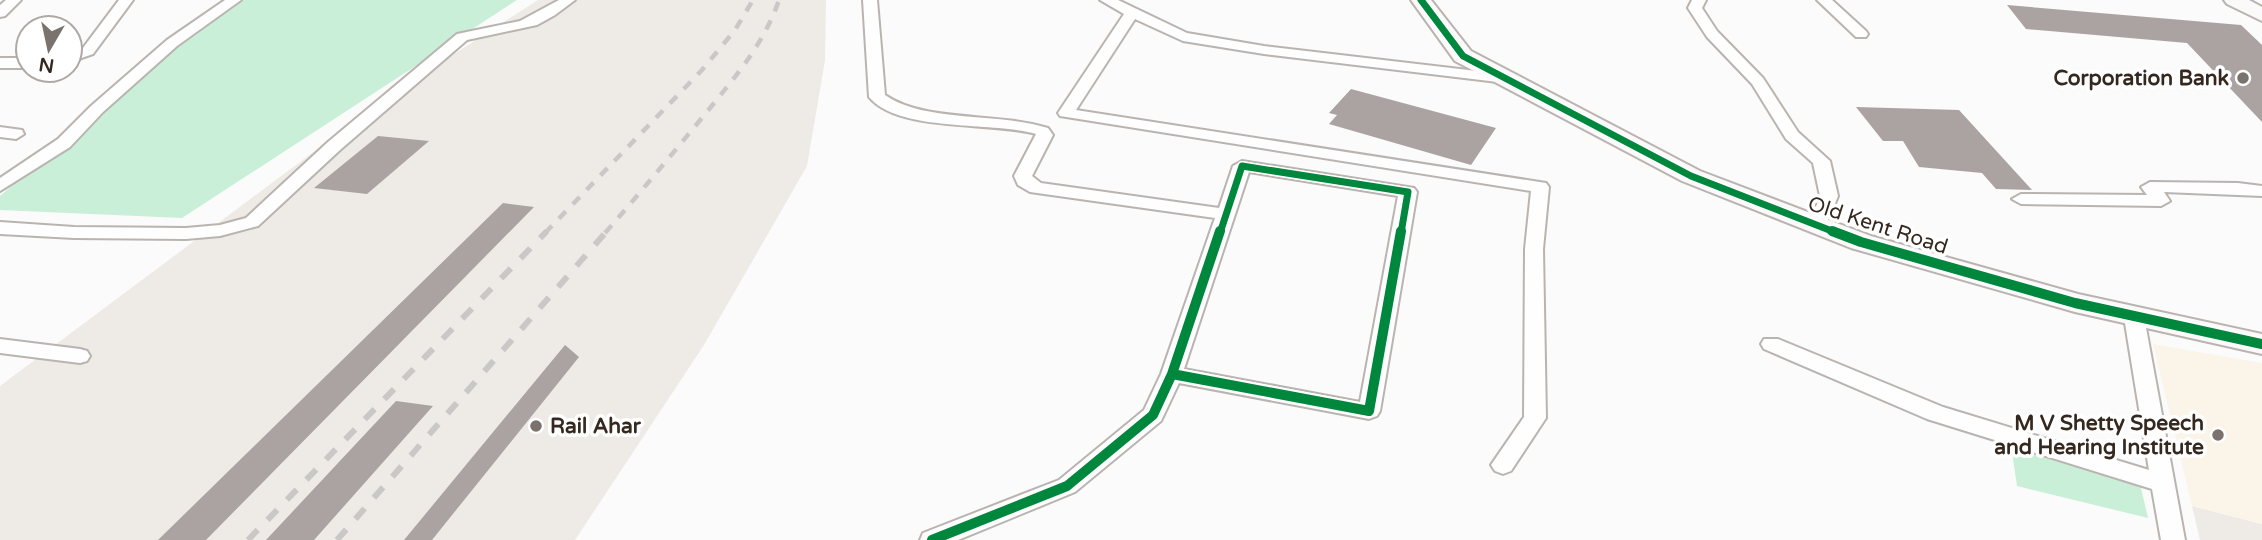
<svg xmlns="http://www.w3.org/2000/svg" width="2262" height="540" viewBox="0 0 2262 540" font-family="'Varela Round',sans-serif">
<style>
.built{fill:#eeeae6}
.education{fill:#fbf5e9}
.green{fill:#caefd8}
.building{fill:#aaa3a1}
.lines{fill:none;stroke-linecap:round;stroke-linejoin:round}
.street-casing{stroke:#bab4b0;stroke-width:4}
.secondary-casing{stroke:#bab4b0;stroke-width:4}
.street{fill:#fefefe;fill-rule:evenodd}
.secondary{fill:#fcf9fa;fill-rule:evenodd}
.rail-far1{stroke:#cac8c7;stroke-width:4.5;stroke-dasharray:10 10;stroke-linecap:butt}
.rail{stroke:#cac8c7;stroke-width:6;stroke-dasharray:14 14;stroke-linecap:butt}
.cycleway-far1-casing{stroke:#fff;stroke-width:10}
.cycleway-casing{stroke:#fff;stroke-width:14}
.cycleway-far1{stroke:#00873e;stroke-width:7}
.cycleway{stroke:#00873e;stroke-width:10}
.poi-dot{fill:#7a726c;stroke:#fff;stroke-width:2.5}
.labels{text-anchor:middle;stroke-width:7;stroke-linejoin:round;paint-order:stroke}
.poi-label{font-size:21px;font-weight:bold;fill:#35281f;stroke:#fff;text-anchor:end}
.street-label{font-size:21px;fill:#35281f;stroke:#fff}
</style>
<rect width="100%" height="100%" fill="#fbfbfb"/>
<path class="built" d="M 538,0 L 826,0 L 825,60 L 807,166 L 704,345 L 575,540 L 0,540 L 0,386 L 383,100 Z
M 2192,506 L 2262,524 L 2262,540 L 2200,540 Z"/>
<path class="education" d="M 2153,344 L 2262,363 L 2262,524 L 2192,506 Z"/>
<path class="green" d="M 223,0 L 517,0 L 182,218 L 0,210 L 0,196 Z
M 2011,445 L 2139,479 L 2148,518 L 2017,486 Z"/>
<path class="building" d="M 2007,5 L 2241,25 L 2262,45 L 2262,122 L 2187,43 L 2026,29 Z
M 1351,89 L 1496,128 L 1471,165 L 1329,124 L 1337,115 L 1329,113 Z
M 1856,107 L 1959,110 L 2032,190 L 1996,189 L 1982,173 L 1919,167 L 1903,141 L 1883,141 Z
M 378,136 L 429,141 L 367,194 L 314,188 Z
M 503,203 L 534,207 L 206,540 L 158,540 Z
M 565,345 L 579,357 L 432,540 L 404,540 Z
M 396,401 L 433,406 L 314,540 L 266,540 Z"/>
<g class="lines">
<defs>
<path id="street" d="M 6,0 L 21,0 L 5,16 L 0,17 L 0,5 Z
M 119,0 L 133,0 L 93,54 L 70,62 L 70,52 L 83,48 Z
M 225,0 L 241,0 L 177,46 L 103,112 L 70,147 L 0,191 L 0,178 L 58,139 L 91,106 L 167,40 Z
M 559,0 L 575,0 L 555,15 L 537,25 L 467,40 L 340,150 L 258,226 L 220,236 L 186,239 L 74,238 L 0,234 L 0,222 L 74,227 L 186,228 L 220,225 L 246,218 L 328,142 L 457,34 L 520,21 Z
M 863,0 L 877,0 L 885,95 C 925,123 998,112 1048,128 L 1053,135 L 1032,176 L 1041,183 L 1219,208 L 1233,166 L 1242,161 L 1414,188 L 1417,192 L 1380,411 L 1377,416 L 1369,419 L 1179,383 L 1161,421 L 1075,492 L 958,540 L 920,540 L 923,533 L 1059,480 L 1144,410 L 1161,374 L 1215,218 L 1030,192 L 1018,185 L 1014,176 L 1036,134 C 992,121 899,133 869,97 ZM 1249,172 L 1398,196 L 1360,402 L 1184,369 Z
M 1100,0 L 1118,0 L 1187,33 L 1264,46 L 1511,75 L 1514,78 L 1506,83 L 1264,54 L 1183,41 L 1135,19 L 1076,110 L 1546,183 L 1549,187 L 1543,249 L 1546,418 L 1511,471 L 1503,474 L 1495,471 L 1491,465 L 1524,417 L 1525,249 L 1531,191 L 1060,116 L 1058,113 L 1124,14 Z
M 1692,0 L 1706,0 L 1702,8 L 1717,31 L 1763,78 L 1798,132 L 1830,161 L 1838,196 L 1824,230 L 1818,232 L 1809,226 L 1820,196 L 1813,163 L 1786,139 L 1752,84 L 1707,37 L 1688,8 Z
M 1817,0 L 1832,0 L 1866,31 L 1868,34 L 1866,37 L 1856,37 Z
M 0,58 L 28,58 L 28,68 L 0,68 Z
M 0,127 L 22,130 L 24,134 L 16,139 L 0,137 Z
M 2150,182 L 2238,183 L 2262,186 L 2262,196 L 2164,192 L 2170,201 L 2161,206 L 2021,204 L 2012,199 L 2021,194 L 2147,195 L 2141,187 Z
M 2134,310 L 2141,312 L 2144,317 L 2185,540 L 2161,540 L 2152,489 L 1927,419 L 1764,349 L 1761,344 L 1764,339 L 1778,339 L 1943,407 L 2149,470 L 2124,317 L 2127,312 Z
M 0,339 L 80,349 L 87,351 L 90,356 L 87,361 L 80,363 L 0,353 Z"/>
<path id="secondary" d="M 1411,0 L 1431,0 L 1471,51 L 1700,171 L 1871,236 L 2078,294 L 2262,334 L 2262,354 L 2075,312 L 1851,248 L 1682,181 L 1455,61 Z
M 2224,0 L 2249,0 L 2262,7 L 2262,21 L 2227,4 Z"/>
</defs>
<use href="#street" class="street-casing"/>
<use href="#secondary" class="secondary-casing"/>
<use href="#street" class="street"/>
<use href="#secondary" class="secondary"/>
<path class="rail-far1" d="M 545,233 L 702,70 L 735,30 L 753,0
M 605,233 C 640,193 673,153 706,113 C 735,77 764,44 779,0"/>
<path class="rail" d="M 248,540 L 547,231
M 337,540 L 607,231"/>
<defs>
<path id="cycleway-far1" d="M 1421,0 L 1463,56 L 1691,176 L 1837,233
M 1220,233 L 1242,166 L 1408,192 L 1401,233"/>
<path id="cycleway" d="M 1832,231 L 1861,242 L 2075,303 L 2262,344
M 1172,374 L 1369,411 L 1401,231
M 1172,374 L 1220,231
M 932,540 L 1067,486 L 1153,415 L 1172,374"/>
</defs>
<use href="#cycleway-far1" class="cycleway-far1-casing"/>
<use href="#cycleway" class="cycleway-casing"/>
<use href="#cycleway-far1" class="cycleway-far1"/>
<use href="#cycleway" class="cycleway"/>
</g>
<g class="poi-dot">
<circle cx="2243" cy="78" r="7"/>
<circle cx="536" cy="426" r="7"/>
<circle cx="2218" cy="435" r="7"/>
</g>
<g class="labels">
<g class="poi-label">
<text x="2229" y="85">Corporation Bank</text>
<text x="2204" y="430">M V Shetty Speech<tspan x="2204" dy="24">and Hearing Institute</tspan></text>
<text x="550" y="433" text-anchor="start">Rail Ahar</text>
</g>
<g class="street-label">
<text transform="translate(1878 225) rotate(18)" y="7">Old Kent Road</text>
</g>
</g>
<g transform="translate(49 49) rotate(189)"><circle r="33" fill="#ffffff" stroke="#aea9a5" stroke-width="2"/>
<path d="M0-5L12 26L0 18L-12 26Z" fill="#7a726c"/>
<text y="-10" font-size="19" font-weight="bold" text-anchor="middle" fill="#35281f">N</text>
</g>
</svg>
